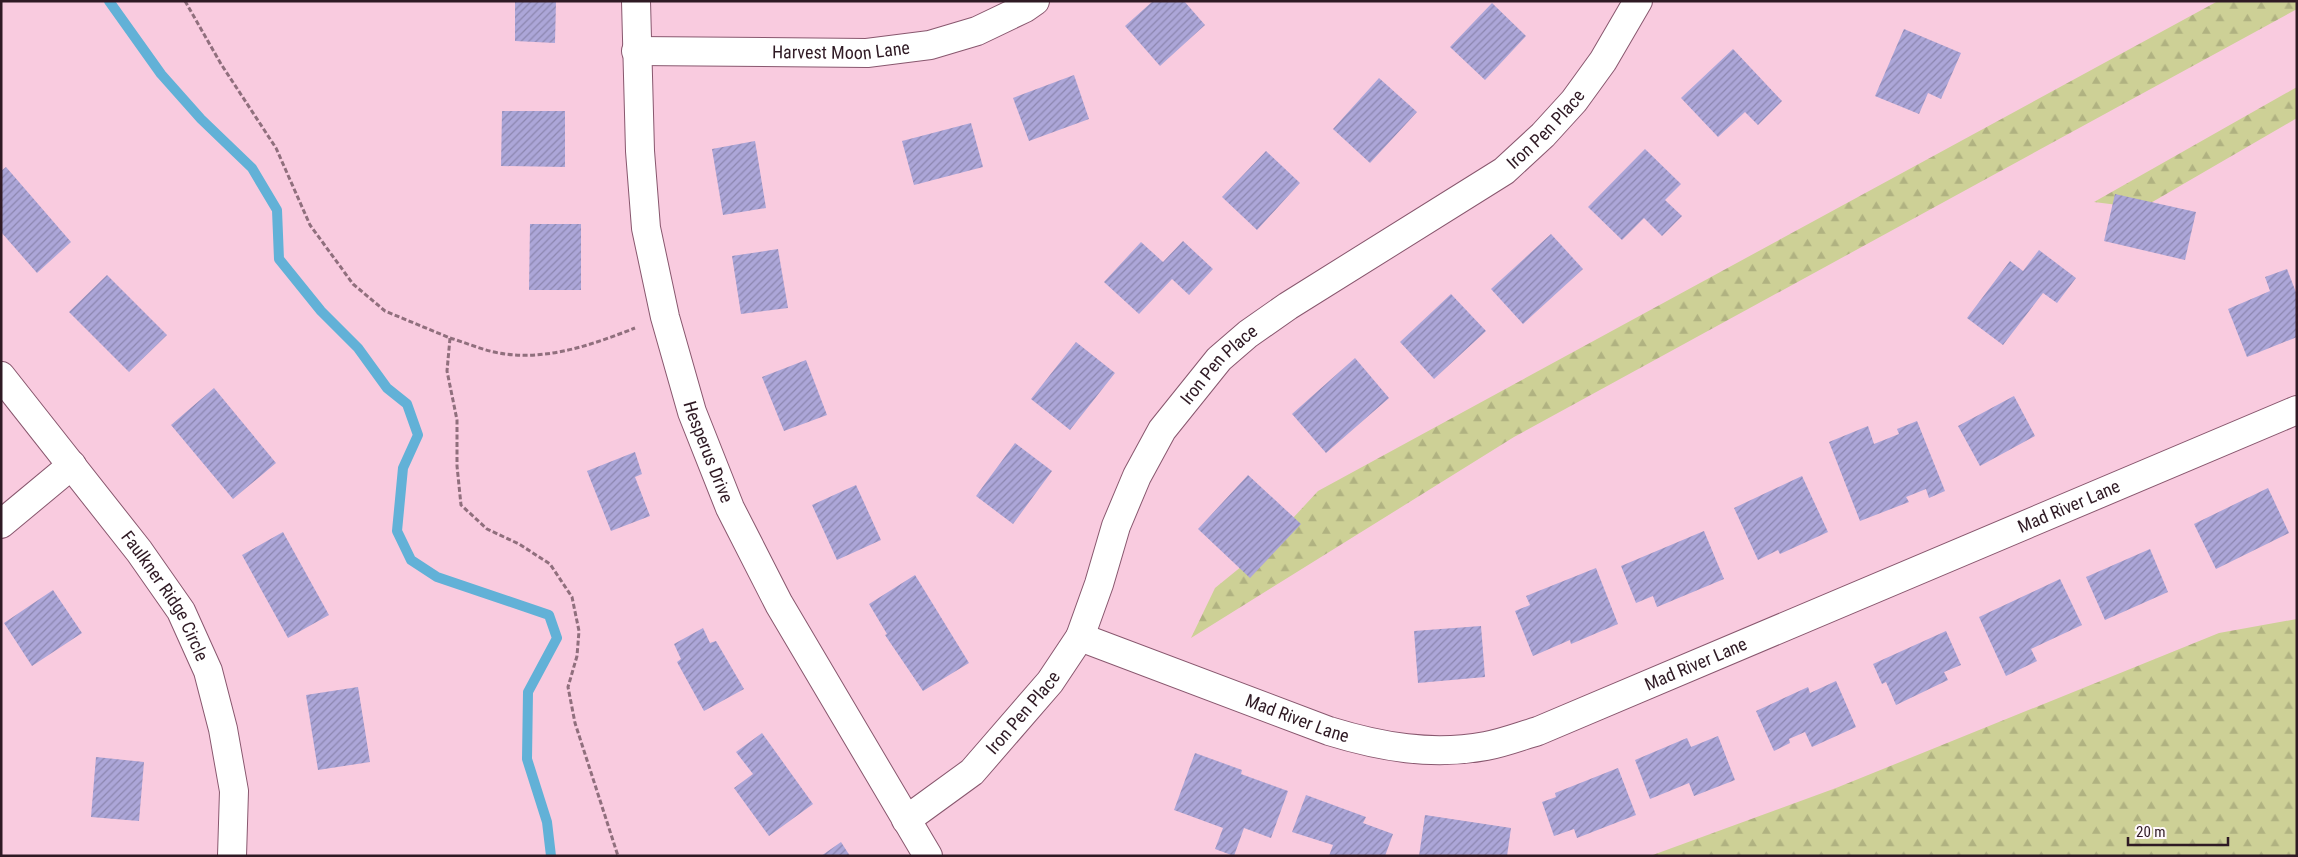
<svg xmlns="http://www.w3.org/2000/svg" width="2298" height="857" viewBox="0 0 2298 857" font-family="'Roboto Condensed',sans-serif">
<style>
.forest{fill:url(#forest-firs)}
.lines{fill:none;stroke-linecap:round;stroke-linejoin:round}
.stream{stroke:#62b1d7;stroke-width:10}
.building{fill:url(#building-hatch)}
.minor-casing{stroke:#88576e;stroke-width:30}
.path{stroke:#906f7d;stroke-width:3;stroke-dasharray:5 2.5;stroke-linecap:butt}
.minor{stroke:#fff;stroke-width:28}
.labels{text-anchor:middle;stroke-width:4;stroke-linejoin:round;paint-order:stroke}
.street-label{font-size:18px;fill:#2f1a24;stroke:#fff9fb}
</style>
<defs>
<pattern id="forest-firs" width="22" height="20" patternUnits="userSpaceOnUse" patternTransform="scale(1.25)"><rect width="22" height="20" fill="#cdd096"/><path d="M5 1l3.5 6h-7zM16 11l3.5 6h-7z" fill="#b0b281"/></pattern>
<pattern id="building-hatch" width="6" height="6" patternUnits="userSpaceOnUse" patternTransform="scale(1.25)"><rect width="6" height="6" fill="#aca6d8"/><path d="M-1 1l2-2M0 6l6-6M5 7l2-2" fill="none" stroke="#8c86af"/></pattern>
</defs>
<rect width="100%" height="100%" fill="#f9cbdf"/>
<path class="forest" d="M 2218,1 L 2297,1 L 2297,9 L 1514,437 L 1191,638 L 1215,588 L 1269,544 L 1318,491 Z
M 2297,87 L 2297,118 L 2142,208 L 2094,202 Z
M 2297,619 L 2297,856 L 1650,856 L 1836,788 L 2219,633 Z"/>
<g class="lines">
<path class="stream" d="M 109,1 L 161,74 L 201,119 L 252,168 L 277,210 L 279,259 L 321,311 L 358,348 L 387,388 L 407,404 L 418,435 L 403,468 L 397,531 L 411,560 L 437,577 L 549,615 L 557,638 L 528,692 L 527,759 L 547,822 L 551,856"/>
</g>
<path class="building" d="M 515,1 L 556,1 L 555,43 L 515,41 Z
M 1153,1 L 1184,1 L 1205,25 L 1160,66 L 1125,26 Z
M 1492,3 L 1526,36 L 1485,80 L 1450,47 Z
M 1904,29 L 1961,53 L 1941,99 L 1928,93 L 1919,114 L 1875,96 Z
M 1733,49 L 1782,101 L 1758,125 L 1745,112 L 1718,137 L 1681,98 Z
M 1074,75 L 1089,119 L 1029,141 L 1013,98 Z
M 1379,78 L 1417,112 L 1370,163 L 1333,129 Z
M 502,111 L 565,111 L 565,167 L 501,166 Z
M 971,123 L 983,167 L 914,185 L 902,141 Z
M 755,141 L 766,208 L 723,215 L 712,149 Z
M 1645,149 L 1681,184 L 1665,200 L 1682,216 L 1662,236 L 1644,218 L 1622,240 L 1588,207 Z
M 1266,151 L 1300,183 L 1257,230 L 1222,197 Z
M 6,167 L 71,242 L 37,273 L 1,232 L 1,171 Z
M 2115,194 L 2196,212 L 2185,260 L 2104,241 Z
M 530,224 L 581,224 L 581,290 L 529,290 Z
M 1551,234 L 1583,269 L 1523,324 L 1491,289 Z
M 1183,241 L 1213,269 L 1189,295 L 1172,279 L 1139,314 L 1104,282 L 1141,242 L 1163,262 Z
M 778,249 L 788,308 L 741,314 L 732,256 Z
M 2039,250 L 2076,278 L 2057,303 L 2043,293 L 2003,345 L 1967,318 L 2010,261 L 2023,271 Z
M 2287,269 L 2297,295 L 2297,337 L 2247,357 L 2228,309 L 2270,291 L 2265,277 Z
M 107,275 L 167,335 L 129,372 L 69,312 Z
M 1451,294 L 1486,331 L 1434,379 L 1400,342 Z
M 1076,342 L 1115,373 L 1070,430 L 1031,399 Z
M 1355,358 L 1389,398 L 1326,453 L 1292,414 Z
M 806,360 L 827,415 L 784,431 L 762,377 Z
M 214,388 L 276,463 L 233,499 L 171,425 Z
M 2014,396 L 2035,436 L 1980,466 L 1958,426 Z
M 1917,421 L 1945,491 L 1929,498 L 1926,489 L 1906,497 L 1909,502 L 1860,521 L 1829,442 L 1868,426 L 1874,444 L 1899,434 L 1897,429 Z
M 1015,443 L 1052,471 L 1013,524 L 976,496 Z
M 635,452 L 642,474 L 635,477 L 650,516 L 611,531 L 587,471 Z
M 1248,475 L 1301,524 L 1250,578 L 1198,529 Z
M 1802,476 L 1828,532 L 1780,554 L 1778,550 L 1758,560 L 1734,508 Z
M 856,485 L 881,540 L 837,560 L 812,505 Z
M 2268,488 L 2289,533 L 2216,569 L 2194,524 Z
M 1704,531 L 1724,579 L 1657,607 L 1653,596 L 1636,603 L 1621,566 Z
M 283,532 L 329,615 L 288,638 L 242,555 Z
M 2150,549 L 2168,592 L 2105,620 L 2086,577 Z
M 1596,568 L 1618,624 L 1571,644 L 1570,640 L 1533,656 L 1515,611 L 1530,605 L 1526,596 Z
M 915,575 L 969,663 L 923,691 L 885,635 L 887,634 L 869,604 Z
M 2060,579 L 2082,625 L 2031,649 L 2037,661 L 2006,676 L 1979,617 Z
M 53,590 L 82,633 L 32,666 L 4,623 Z
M 1481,626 L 1485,677 L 1418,683 L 1414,631 Z
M 703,628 L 710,643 L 716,641 L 744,689 L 704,711 L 677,662 L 681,659 L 674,644 Z
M 1946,631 L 1961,665 L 1944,672 L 1948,680 L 1896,705 L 1886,682 L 1882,684 L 1873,664 Z
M 1836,681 L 1856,727 L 1812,747 L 1805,732 L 1789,739 L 1790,743 L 1774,751 L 1756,711 L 1808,687 L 1810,693 Z
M 358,687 L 370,762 L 318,770 L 306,695 Z
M 762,733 L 813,804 L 769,836 L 734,788 L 753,774 L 736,752 Z
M 1718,736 L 1735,780 L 1694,796 L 1689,783 L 1650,799 L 1635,760 L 1687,738 L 1691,747 Z
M 1195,753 L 1242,770 L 1241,774 L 1288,791 L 1271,838 L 1244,828 L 1234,856 L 1215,849 L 1223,828 L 1174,810 Z
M 96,757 L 144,762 L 139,821 L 91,817 Z
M 1618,768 L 1636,815 L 1577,838 L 1574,829 L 1554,836 L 1542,802 L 1556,797 L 1555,793 Z
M 1306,795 L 1366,817 L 1363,823 L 1393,834 L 1385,856 L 1329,856 L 1333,845 L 1292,832 Z
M 1425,815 L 1511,828 L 1507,856 L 1419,856 Z
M 841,842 L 850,856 L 821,856 Z"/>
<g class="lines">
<defs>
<g id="minor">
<path id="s1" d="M 636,1 L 640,151 L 646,228 L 665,317 L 692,412 L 730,508 L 779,604 L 928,856"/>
<path id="s2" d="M 636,51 L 867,53 L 930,45 L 977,31 L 1025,8 L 1035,1"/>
<path id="s3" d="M 1,376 L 139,551 L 181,611 L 208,671 L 223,729 L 234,791 L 232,856"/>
<path d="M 1,524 L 72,465"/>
<path id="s4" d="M 1080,637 L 1329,731 C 1381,747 1432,756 1486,746 C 1503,743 1521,736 1538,731 L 2297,410"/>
<path id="s5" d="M 906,820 L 972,772 L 1050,682 L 1080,637 L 1099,584 L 1116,526 L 1137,476 L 1162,430 L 1219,359 L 1248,334 L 1288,306 L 1504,171 L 1543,135 L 1574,101 L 1603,61 L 1638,1"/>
</g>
</defs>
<use href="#minor" class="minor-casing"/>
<path class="path" d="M 185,1 L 221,64 L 276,148 L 310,225 L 353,284 L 385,311 L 450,338 L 447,371 L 457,420 L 457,466 L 461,505 L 487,529 L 519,544 L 550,564 L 572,597 L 579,631 L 577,656 L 568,687 L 575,723 L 618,856
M 450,338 C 467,343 487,352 505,354 C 550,360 594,344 635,328"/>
<use href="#minor" class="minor"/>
</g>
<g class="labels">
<g class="street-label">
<text dy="6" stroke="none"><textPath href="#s2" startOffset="205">Harvest Moon Lane</textPath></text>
<text dy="6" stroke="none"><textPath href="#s5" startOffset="970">Iron Pen Place</textPath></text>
<text dy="6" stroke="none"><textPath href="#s5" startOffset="565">Iron Pen Place</textPath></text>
<text dy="6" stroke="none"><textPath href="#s1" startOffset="460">Hesperus Drive</textPath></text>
<text dy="6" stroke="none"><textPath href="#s4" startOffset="1056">Mad River Lane</textPath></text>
<text dy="6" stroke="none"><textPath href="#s3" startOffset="275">Faulkner Ridge Circle</textPath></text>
<text dy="6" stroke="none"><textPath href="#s4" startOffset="651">Mad River Lane</textPath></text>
<text dy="6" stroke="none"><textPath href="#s5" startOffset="160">Iron Pen Place</textPath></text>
<text dy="6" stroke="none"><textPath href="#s4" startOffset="232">Mad River Lane</textPath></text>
</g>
</g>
<rect width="2298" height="857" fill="none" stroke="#2f1a24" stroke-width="5"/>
<path d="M2128 837v8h100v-8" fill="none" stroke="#2f1a24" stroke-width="2.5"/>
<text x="2136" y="837" font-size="15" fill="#2f1a24" stroke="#fff9fb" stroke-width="4" paint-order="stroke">20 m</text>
</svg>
